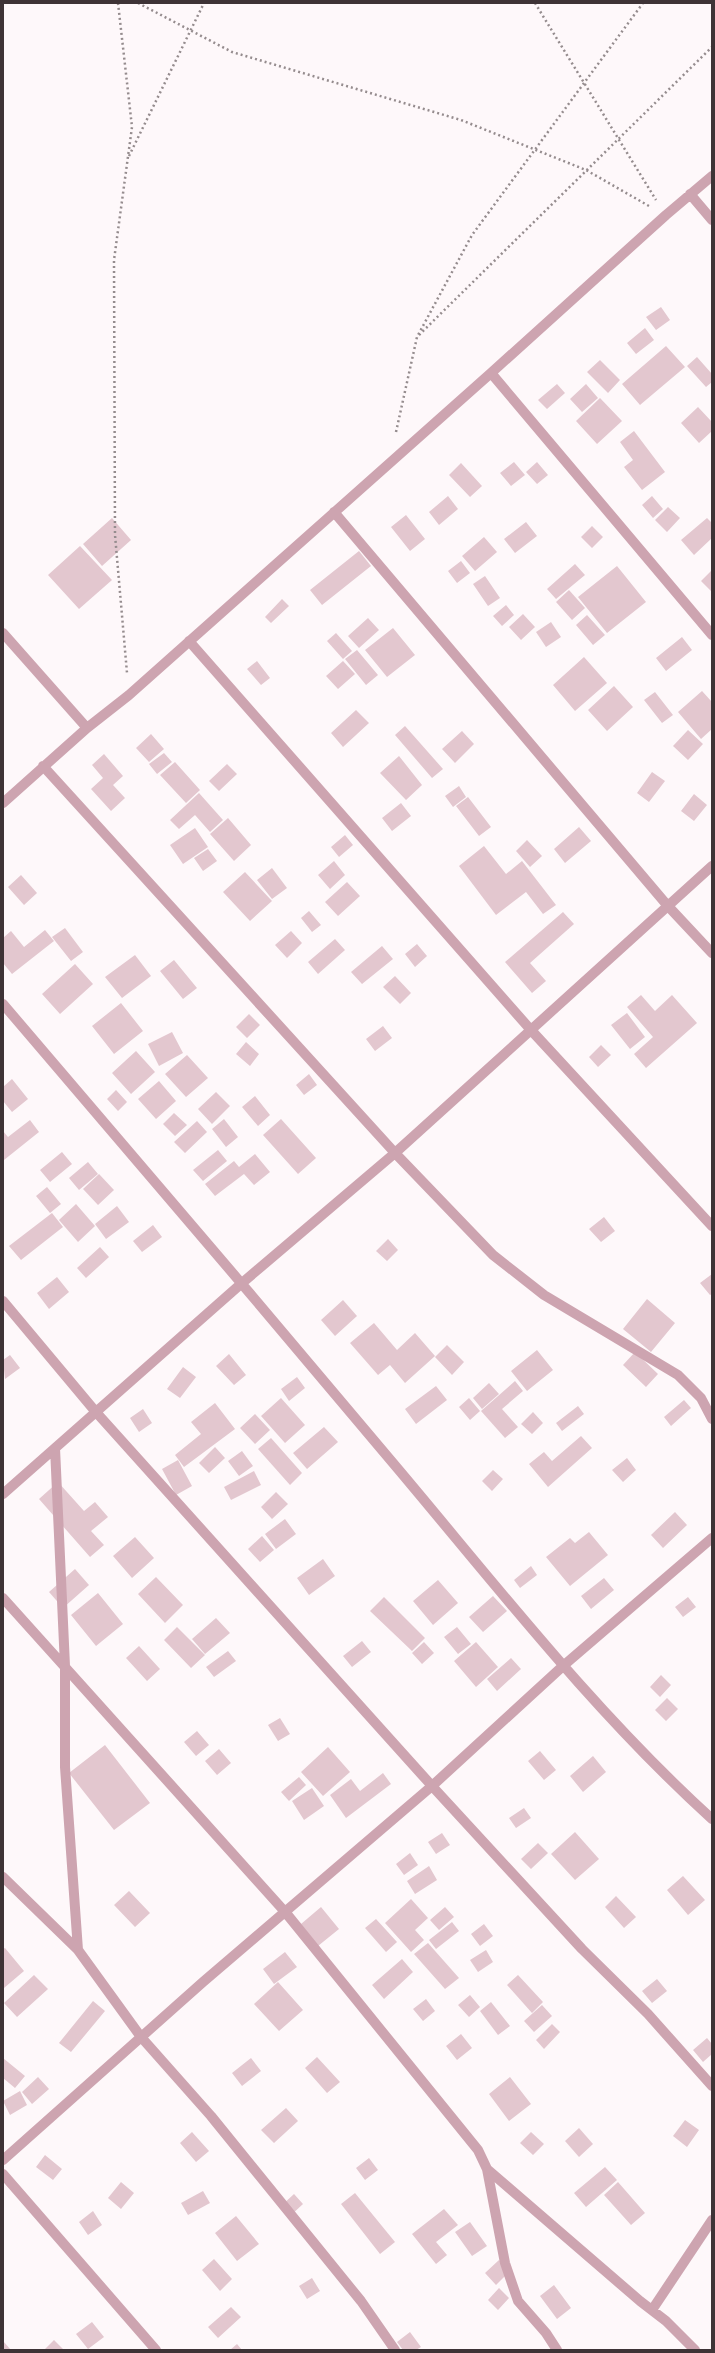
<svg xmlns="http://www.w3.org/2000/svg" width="715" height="2353" viewBox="0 0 715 2353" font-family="'Sofia Sans Condensed',sans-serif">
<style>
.building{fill:#e3c7cf}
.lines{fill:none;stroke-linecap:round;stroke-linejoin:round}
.path{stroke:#958c8e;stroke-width:2.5;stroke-dasharray:2 3;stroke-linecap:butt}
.minor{stroke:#cda4b0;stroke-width:10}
</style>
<rect width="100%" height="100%" fill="#fef8fa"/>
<path class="building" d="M 661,307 L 670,320 L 656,330 L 646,317 Z
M 645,328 L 654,340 L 636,354 L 627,343 Z
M 666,346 L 685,367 L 640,405 L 622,384 Z
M 697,357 L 712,374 L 712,382 L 706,387 L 687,366 Z
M 600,360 L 620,380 L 608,393 L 587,372 Z
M 557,384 L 565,393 L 547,409 L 538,400 Z
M 586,384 L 598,398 L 582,412 L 570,399 Z
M 600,398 L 622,421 L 597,444 L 576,421 Z
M 698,407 L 712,422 L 712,431 L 699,443 L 681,423 Z
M 634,431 L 665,472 L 642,490 L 624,467 L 633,460 L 620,442 Z
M 514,462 L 525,475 L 511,486 L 500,473 Z
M 537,462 L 548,475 L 537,484 L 526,472 Z
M 461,463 L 482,486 L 470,497 L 449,475 Z
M 448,496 L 458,509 L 439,525 L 429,512 Z
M 652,496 L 663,509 L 653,518 L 642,505 Z
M 668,507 L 680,518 L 667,532 L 655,520 Z
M 406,515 L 425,539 L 410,551 L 391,527 Z
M 112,518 L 131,540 L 102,566 L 83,544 Z
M 707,518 L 712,523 L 712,538 L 694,555 L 681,540 Z
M 526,522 L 537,536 L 515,553 L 504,539 Z
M 592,526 L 603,537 L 592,548 L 581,537 Z
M 484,537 L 497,552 L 475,571 L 462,556 Z
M 80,546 L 112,580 L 79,609 L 48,575 Z
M 359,551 L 371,566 L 322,605 L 310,590 Z
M 461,561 L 470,573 L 457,583 L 448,571 Z
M 575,564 L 585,575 L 556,599 L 547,589 Z
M 617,566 L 646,602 L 607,633 L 578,597 Z
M 711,571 L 712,571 L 712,592 L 701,581 Z
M 485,576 L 500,598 L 488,606 L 473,584 Z
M 569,590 L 585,608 L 572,620 L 556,602 Z
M 282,599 L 289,606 L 271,623 L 265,617 Z
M 506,605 L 514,615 L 502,626 L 493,616 Z
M 523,614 L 535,627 L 521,640 L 509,627 Z
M 587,615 L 605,635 L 593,645 L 576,625 Z
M 368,618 L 379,630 L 359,648 L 348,636 Z
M 551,622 L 561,637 L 546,647 L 536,632 Z
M 393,628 L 415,655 L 387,677 L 365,650 Z
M 336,633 L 352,651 L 343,659 L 327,641 Z
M 682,637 L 692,650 L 666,671 L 656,658 Z
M 357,650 L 378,675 L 366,685 L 345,659 Z
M 584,657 L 607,683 L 575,711 L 553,685 Z
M 257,661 L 270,678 L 261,685 L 247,669 Z
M 343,661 L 355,674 L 338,689 L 326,676 Z
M 614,686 L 633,707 L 607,731 L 588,710 Z
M 702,691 L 712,702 L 712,729 L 701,739 L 678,712 Z
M 655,692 L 673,715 L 662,723 L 644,700 Z
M 356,710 L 369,723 L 343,747 L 331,733 Z
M 405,726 L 443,769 L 432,778 L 395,735 Z
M 688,730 L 703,744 L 688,760 L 673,746 Z
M 462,731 L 474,744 L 455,763 L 442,749 Z
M 151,734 L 164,749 L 149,762 L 136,748 Z
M 164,753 L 172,762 L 157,774 L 149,764 Z
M 104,754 L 123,776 L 113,785 L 125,798 L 111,811 L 91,789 L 103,778 L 92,765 Z
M 399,756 L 422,785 L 406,800 L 380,773 Z
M 175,762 L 200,790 L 186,803 L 160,775 Z
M 227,764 L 237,774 L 219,791 L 209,781 Z
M 652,772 L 665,781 L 649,802 L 637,793 Z
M 459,786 L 466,797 L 453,807 L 445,796 Z
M 199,793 L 223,820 L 210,832 L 195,815 L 179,829 L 170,820 Z
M 694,794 L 707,805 L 694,821 L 681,811 Z
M 468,797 L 491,827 L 479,836 L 456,806 Z
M 401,803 L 411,816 L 392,831 L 382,818 Z
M 228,818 L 251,845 L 234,861 L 210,834 Z
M 579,827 L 591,841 L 565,863 L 554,849 Z
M 195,828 L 208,847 L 183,864 L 170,845 Z
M 345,835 L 353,845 L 339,857 L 331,847 Z
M 527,840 L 542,856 L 530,867 L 516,851 Z
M 484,846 L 506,874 L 522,861 L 556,905 L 543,914 L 526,892 L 496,915 L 459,866 Z
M 208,849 L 217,861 L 203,871 L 194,858 Z
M 334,861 L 345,875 L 330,889 L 318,875 Z
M 272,868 L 287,888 L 272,899 L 257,880 Z
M 245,872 L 272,901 L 250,921 L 223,892 Z
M 21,875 L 37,893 L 24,905 L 8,887 Z
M 347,882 L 360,896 L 338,916 L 325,902 Z
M 309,911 L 321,925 L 312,932 L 301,918 Z
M 563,912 L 574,924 L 530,963 L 546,981 L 532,993 L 505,962 Z
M 65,928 L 83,952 L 71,961 L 52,937 Z
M 45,930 L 54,941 L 12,974 L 3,963 L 3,938 L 11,931 L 24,947 Z
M 291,931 L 302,943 L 287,958 L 275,945 Z
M 335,939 L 345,950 L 318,974 L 308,962 Z
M 417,944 L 427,956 L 415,967 L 405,954 Z
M 382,946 L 393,959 L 362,984 L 351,972 Z
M 135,955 L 151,976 L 122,998 L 105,977 Z
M 174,960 L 197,988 L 183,999 L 160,971 Z
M 75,964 L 93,984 L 60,1014 L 42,994 Z
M 395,976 L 411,993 L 400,1004 L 383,987 Z
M 641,995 L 655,1011 L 672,995 L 697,1023 L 646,1068 L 634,1054 L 653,1037 L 627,1007 Z
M 121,1003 L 143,1031 L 114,1054 L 92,1026 Z
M 627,1013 L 645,1037 L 630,1049 L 611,1025 Z
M 249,1014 L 260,1025 L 247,1038 L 236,1027 Z
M 383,1026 L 392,1038 L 375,1051 L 366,1039 Z
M 172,1032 L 183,1053 L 159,1066 L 148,1044 Z
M 246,1042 L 259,1054 L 250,1066 L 236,1054 Z
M 601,1045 L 611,1055 L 598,1067 L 589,1057 Z
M 136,1051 L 155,1072 L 131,1094 L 112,1073 Z
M 187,1055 L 208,1078 L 186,1097 L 165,1074 Z
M 309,1074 L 317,1085 L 304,1095 L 296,1085 Z
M 12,1079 L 28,1099 L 12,1112 L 3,1101 L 3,1087 Z
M 159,1081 L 176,1101 L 156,1119 L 138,1099 Z
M 116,1090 L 127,1102 L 118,1111 L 107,1099 Z
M 216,1092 L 230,1106 L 212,1124 L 198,1109 Z
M 255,1096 L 270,1115 L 258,1126 L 242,1107 Z
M 174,1113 L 187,1125 L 175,1136 L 163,1124 Z
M 224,1119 L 238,1137 L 226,1147 L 212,1129 Z
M 281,1119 L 316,1158 L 298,1174 L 263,1135 Z
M 30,1120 L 39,1132 L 4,1160 L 3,1131 L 8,1137 Z
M 197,1121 L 207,1132 L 185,1153 L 174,1142 Z
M 218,1150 L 227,1161 L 203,1181 L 193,1170 Z
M 62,1152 L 72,1164 L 50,1182 L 40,1170 Z
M 255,1154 L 270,1172 L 254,1185 L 244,1174 L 215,1196 L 205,1184 L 234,1161 L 239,1167 Z
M 88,1162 L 98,1174 L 79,1190 L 69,1178 Z
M 99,1174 L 114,1190 L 98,1205 L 83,1189 Z
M 47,1187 L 61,1204 L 50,1213 L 36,1196 Z
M 76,1204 L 95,1226 L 78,1242 L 59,1220 Z
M 117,1206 L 129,1222 L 106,1239 L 95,1224 Z
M 52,1213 L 63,1227 L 21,1260 L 9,1246 Z
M 604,1217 L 615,1231 L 601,1242 L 589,1229 Z
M 153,1225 L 162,1237 L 142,1252 L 133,1241 Z
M 388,1239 L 398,1250 L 387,1261 L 376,1251 Z
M 100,1247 L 109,1257 L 86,1278 L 77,1268 Z
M 712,1274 L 712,1294 L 710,1295 L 700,1283 Z
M 57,1277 L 69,1292 L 49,1309 L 37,1293 Z
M 647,1299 L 675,1323 L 651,1352 L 623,1329 Z
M 343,1300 L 357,1316 L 335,1336 L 321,1320 Z
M 374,1323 L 397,1350 L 415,1333 L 435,1356 L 405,1383 L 390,1365 L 378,1375 L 350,1343 Z
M 447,1345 L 464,1362 L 452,1375 L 435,1357 Z
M 537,1350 L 553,1370 L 527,1391 L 511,1371 Z
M 635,1352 L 658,1374 L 646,1387 L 623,1365 Z
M 229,1354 L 246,1375 L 234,1385 L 216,1366 Z
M 10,1355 L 20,1368 L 5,1379 L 3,1360 Z
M 183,1367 L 196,1377 L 180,1398 L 167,1389 Z
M 297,1377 L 305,1388 L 289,1401 L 281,1389 Z
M 515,1381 L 523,1391 L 502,1409 L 518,1427 L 505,1438 L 481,1411 Z
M 489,1383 L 499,1394 L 482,1409 L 473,1398 Z
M 436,1386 L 447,1400 L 416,1424 L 405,1409 Z
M 281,1398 L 305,1425 L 285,1443 L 261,1416 Z
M 469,1398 L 480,1411 L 470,1420 L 459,1407 Z
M 684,1400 L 691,1408 L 671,1426 L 664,1417 Z
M 215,1403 L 235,1429 L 184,1467 L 175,1455 L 201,1434 L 191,1422 Z
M 578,1406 L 584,1414 L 562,1431 L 556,1423 Z
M 143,1409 L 152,1423 L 139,1432 L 130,1418 Z
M 533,1412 L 543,1423 L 532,1434 L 521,1424 Z
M 255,1414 L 270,1430 L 255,1444 L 240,1428 Z
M 324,1427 L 338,1442 L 307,1469 L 293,1453 Z
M 581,1436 L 592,1448 L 548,1487 L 529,1464 L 544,1452 L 552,1461 Z
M 271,1438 L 302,1473 L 290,1485 L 258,1449 Z
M 215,1447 L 225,1458 L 209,1473 L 199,1463 Z
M 242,1451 L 253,1466 L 239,1476 L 228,1461 Z
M 627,1458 L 636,1470 L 623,1482 L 612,1470 Z
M 178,1460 L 192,1486 L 176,1495 L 162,1469 Z
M 493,1470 L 503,1479 L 492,1491 L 482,1481 Z
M 254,1471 L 261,1485 L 231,1500 L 224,1487 Z
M 58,1482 L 84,1511 L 95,1502 L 108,1517 L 91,1531 L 104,1545 L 90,1557 L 39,1499 Z
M 276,1492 L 288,1504 L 272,1519 L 261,1507 Z
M 675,1512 L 687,1525 L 663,1548 L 651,1535 Z
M 285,1519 L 296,1534 L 276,1549 L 265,1534 Z
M 589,1532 L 608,1555 L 570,1586 L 546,1557 L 570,1538 L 575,1543 Z
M 262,1536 L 274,1550 L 260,1562 L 248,1549 Z
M 135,1537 L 154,1558 L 132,1578 L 113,1556 Z
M 323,1559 L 335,1576 L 309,1595 L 297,1578 Z
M 531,1566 L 537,1575 L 520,1588 L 514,1580 Z
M 75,1569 L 89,1585 L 63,1608 L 49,1592 Z
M 156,1577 L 183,1605 L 165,1623 L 138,1594 Z
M 604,1578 L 614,1590 L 591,1609 L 581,1596 Z
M 438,1580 L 458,1603 L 433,1625 L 413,1601 Z
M 98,1593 L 123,1624 L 96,1646 L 71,1615 Z
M 493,1596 L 507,1611 L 483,1632 L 469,1617 Z
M 384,1597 L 425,1638 L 412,1651 L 370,1611 Z
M 688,1597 L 696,1607 L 683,1617 L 675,1607 Z
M 216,1618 L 230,1633 L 205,1654 L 192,1639 Z
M 177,1627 L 205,1655 L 191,1668 L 164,1640 Z
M 457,1627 L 471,1644 L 458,1654 L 444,1637 Z
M 362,1641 L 371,1652 L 352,1667 L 343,1656 Z
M 424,1642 L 434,1653 L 422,1664 L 412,1653 Z
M 476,1642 L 498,1667 L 476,1687 L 454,1661 Z
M 139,1646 L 160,1669 L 147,1681 L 126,1658 Z
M 228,1651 L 236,1661 L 214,1677 L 206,1667 Z
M 511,1658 L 521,1669 L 497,1691 L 487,1679 Z
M 661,1675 L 671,1685 L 660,1697 L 650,1687 Z
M 667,1698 L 678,1709 L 666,1721 L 655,1710 Z
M 280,1718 L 290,1734 L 278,1741 L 268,1725 Z
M 197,1731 L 209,1745 L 196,1756 L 184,1742 Z
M 105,1745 L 150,1803 L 114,1830 L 69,1773 Z
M 328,1747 L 350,1772 L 323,1796 L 301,1772 Z
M 219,1749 L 231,1763 L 217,1775 L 205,1761 Z
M 540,1751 L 556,1770 L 544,1780 L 528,1761 Z
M 593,1756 L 606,1772 L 583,1792 L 570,1776 Z
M 383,1773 L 391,1784 L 346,1818 L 330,1795 L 351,1779 L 360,1791 Z
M 299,1777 L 306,1785 L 289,1801 L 281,1792 Z
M 312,1788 L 324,1806 L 304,1820 L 292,1801 Z
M 524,1808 L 531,1818 L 516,1828 L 509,1818 Z
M 575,1832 L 599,1859 L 575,1880 L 551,1854 Z
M 442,1833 L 450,1845 L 436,1854 L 428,1842 Z
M 538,1843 L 548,1853 L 531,1869 L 521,1859 Z
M 410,1853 L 418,1865 L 404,1875 L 396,1864 Z
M 429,1866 L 437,1880 L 415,1894 L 407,1881 Z
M 683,1876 L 705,1900 L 688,1915 L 667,1890 Z
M 129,1891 L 150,1913 L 135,1927 L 114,1905 Z
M 616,1896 L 636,1917 L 624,1928 L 605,1907 Z
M 411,1899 L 428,1918 L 415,1930 L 424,1940 L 411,1952 L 385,1923 Z
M 321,1907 L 339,1929 L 318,1946 L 301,1924 Z
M 445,1907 L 454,1917 L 439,1930 L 430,1920 Z
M 376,1919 L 397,1942 L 386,1952 L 365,1928 Z
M 452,1922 L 459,1931 L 436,1949 L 429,1940 Z
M 484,1924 L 493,1936 L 480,1946 L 471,1934 Z
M 428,1943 L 459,1978 L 445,1989 L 414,1954 Z
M 5,1948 L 24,1971 L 4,1988 L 3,1949 Z
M 486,1950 L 493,1962 L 478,1972 L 470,1960 Z
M 285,1952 L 297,1967 L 274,1984 L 263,1969 Z
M 402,1959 L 413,1972 L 384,1999 L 372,1985 Z
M 34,1975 L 48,1989 L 17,2017 L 4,2003 Z
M 518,1975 L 543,2002 L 532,2013 L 507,1985 Z
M 657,1979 L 667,1991 L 652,2003 L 642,1991 Z
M 278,1982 L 303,2010 L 279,2031 L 254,2004 Z
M 470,1995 L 480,2007 L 469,2017 L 458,2005 Z
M 426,1999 L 435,2011 L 423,2021 L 413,2009 Z
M 93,2001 L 105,2011 L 71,2052 L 59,2043 Z
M 491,2002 L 510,2026 L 498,2035 L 480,2011 Z
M 542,2005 L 552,2016 L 534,2032 L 524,2021 Z
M 552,2024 L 560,2032 L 544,2049 L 536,2040 Z
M 461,2034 L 472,2048 L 457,2060 L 446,2046 Z
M 707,2038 L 712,2044 L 712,2054 L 703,2062 L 693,2050 Z
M 317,2057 L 340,2082 L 327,2093 L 305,2068 Z
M 3,2058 L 25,2076 L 15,2088 L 3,2078 Z
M 251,2058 L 261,2071 L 242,2086 L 232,2073 Z
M 38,2077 L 49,2089 L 32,2104 L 22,2092 Z
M 510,2077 L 531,2104 L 509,2121 L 489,2094 Z
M 20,2091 L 27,2105 L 10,2115 L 3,2101 Z
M 286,2108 L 298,2121 L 274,2143 L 261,2130 Z
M 685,2120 L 699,2130 L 687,2147 L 673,2136 Z
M 579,2128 L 593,2144 L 579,2157 L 565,2141 Z
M 192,2132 L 209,2151 L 196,2162 L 180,2143 Z
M 531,2132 L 544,2144 L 533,2155 L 520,2143 Z
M 45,2155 L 62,2169 L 53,2180 L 36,2167 Z
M 369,2158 L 378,2170 L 365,2180 L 356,2168 Z
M 605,2167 L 617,2180 L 586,2207 L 574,2193 Z
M 121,2182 L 134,2193 L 121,2209 L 108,2198 Z
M 618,2182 L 645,2213 L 631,2225 L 604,2195 Z
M 203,2191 L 210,2203 L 188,2215 L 181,2203 Z
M 355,2193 L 395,2242 L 380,2254 L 341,2204 Z
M 294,2194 L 303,2204 L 289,2217 L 280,2207 Z
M 444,2209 L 458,2225 L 436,2242 L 447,2255 L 436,2264 L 412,2234 Z
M 93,2211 L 102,2225 L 88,2235 L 79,2222 Z
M 236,2216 L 259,2244 L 237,2261 L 215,2233 Z
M 470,2222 L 487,2246 L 472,2256 L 455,2232 Z
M 214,2259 L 232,2279 L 220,2291 L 202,2270 Z
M 499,2260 L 510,2271 L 496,2285 L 485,2273 Z
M 312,2278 L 320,2291 L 307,2299 L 299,2286 Z
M 554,2285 L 571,2308 L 557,2319 L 540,2296 Z
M 499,2288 L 509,2298 L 498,2310 L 488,2300 Z
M 231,2307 L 241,2317 L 218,2338 L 208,2327 Z
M 92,2322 L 104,2337 L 88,2349 L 76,2334 Z
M 410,2332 L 421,2347 L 416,2350 L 403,2350 L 397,2342 Z
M 54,2340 L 63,2349 L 44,2350 Z
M 3,2341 L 11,2350 L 3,2350 Z
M 237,2344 L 242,2350 L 230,2350 Z"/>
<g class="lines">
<path class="path" d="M 118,3 L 132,127 L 114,260 L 115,535 L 127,673
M 138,3 L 232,52 L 461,120 L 586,170 L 649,206
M 535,3 L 656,200
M 129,156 L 204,3
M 419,335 L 712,47
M 396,432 L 417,337 L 472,235 L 643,3"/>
<path class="minor" d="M 690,194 L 712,220
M 491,373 L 712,635
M 334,512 L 667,905 L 712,953
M 3,633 L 87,728 L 129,695 L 491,373 L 666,215 L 712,176
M 189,641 L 530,1029 L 712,1226
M 43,766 L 395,1153 L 493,1255 L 544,1295 L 678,1375 L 701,1398 L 712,1419
M 3,803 L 87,728
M 3,1004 C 134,1157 264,1309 393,1463 C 496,1585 594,1712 712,1819
M 3,1301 L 95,1411 L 432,1786 L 582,1949 L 648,2014 L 712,2086
M 55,1448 L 65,1666 L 65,1767 L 78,1950
M 3,1494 L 242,1283 L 395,1153 L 712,866
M 3,1598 L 286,1913 L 478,2150 L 487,2169 L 505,2263 L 518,2301 L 546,2333 L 557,2350
M 3,1877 L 78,1950 L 141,2037 L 211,2116 L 361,2301 L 395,2350
M 3,2160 L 203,1982 L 432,1786 L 563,1666 L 712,1538
M 487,2169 L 640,2301 L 666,2321 L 695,2350
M 3,2174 L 156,2350
M 652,2310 L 712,2220"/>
</g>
<rect width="715" height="2353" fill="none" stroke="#3e3336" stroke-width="8"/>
</svg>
